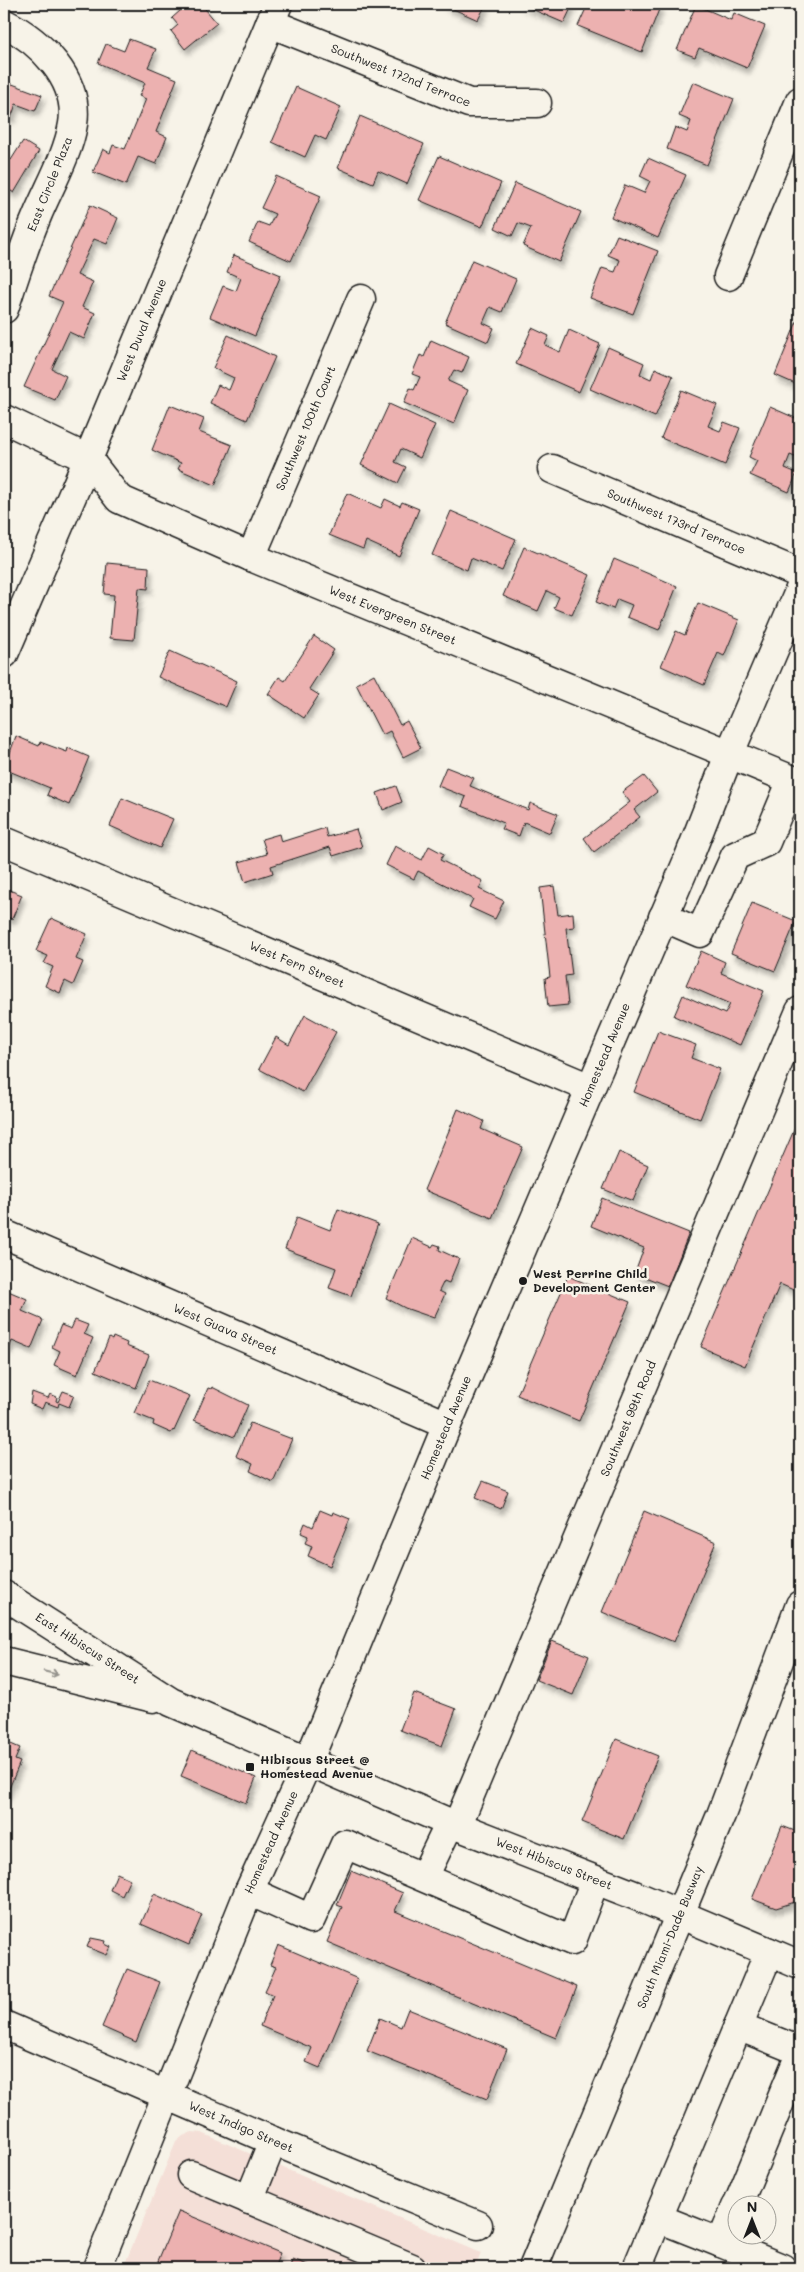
<svg xmlns="http://www.w3.org/2000/svg" width="804" height="2272" viewBox="0 0 804 2272" font-family="Mali,sans-serif">
<style>
.built{fill:#f4dfd7}
.building{fill:#ecb1b0;stroke:#1c1c1c;filter:url(#shadow)}
.lines{fill:none;stroke-linecap:round;stroke-linejoin:round}
.minor-casing{stroke:#1c1c1c;stroke-width:31}
.minor{stroke:#f7f3e8;stroke-width:28}
.oneway{stroke:#94928c}
.poi-dot{fill:#1c1c1c;stroke:#f7f3e8;stroke-width:2}
.labels{text-anchor:middle;stroke-width:5;stroke-linejoin:round;paint-order:stroke}
.street-label{font-size:12px;fill:#1c1c1c;stroke:#f7f3e8}
.poi-label{font-size:12px;font-weight:bold;fill:#1c1c1c;stroke:#f7f3e8;text-anchor:start}
</style>
<defs>
<filter id="shadow"><feDropShadow dx="3" dy="5.5" stdDeviation="2.5" flood-color="#0004"/></filter>
</defs>
<rect width="100%" height="100%" fill="#f7f3e8"/>
<filter id="ink" filterUnits="userSpaceOnUse"><feTurbulence type="fractalNoise" baseFrequency=".02" numOctaves="2"/><feDisplacementMap in="SourceGraphic" scale="10" xChannelSelector="R" yChannelSelector="G"/><feConvolveMatrix kernelMatrix="1 2 1 2 8 2 1 2 1" color-interpolation-filters="sRGB"/></filter>
<g filter="url(#ink)">
<path class="built" d="M 192,2132 L 202,2133 L 481,2253 L 475,2268 L 123,2268 L 176,2142 L 183,2136 Z"/>
<path class="building" d="M 176,4 L 201,4 L 217,23 L 185,49 L 171,31 L 178,25 L 172,18 L 181,10 Z
M 442,4 L 486,4 L 478,20 Z
M 520,4 L 573,4 L 564,23 Z
M 588,4 L 653,4 L 660,7 L 642,52 L 578,26 Z
M 696,5 L 731,20 L 734,13 L 765,26 L 747,68 L 699,48 L 695,57 L 677,50 Z
M 129,39 L 156,49 L 148,67 L 177,79 L 156,132 L 167,137 L 156,164 L 138,157 L 126,185 L 93,172 L 103,149 L 110,153 L 113,145 L 125,149 L 146,99 L 139,96 L 145,83 L 98,63 L 106,44 L 124,51 Z
M 4,81 L 42,95 L 35,111 L 16,104 L 11,118 L 4,115 Z
M 693,82 L 734,99 L 707,165 L 667,149 L 675,127 L 687,132 L 691,121 L 679,116 Z
M 296,87 L 341,107 L 326,140 L 315,135 L 305,157 L 272,142 Z
M 360,116 L 424,144 L 407,184 L 378,171 L 373,183 L 338,168 Z
M 23,141 L 39,151 L 14,193 L 5,187 L 4,189 L 4,156 L 11,160 Z
M 439,156 L 501,183 L 482,227 L 419,200 Z
M 648,158 L 686,175 L 658,238 L 611,217 L 625,185 L 644,193 L 650,181 L 640,176 Z
M 276,176 L 321,196 L 291,261 L 249,242 L 258,222 L 269,226 L 275,214 L 261,208 Z
M 515,183 L 581,212 L 559,262 L 523,246 L 531,228 L 518,223 L 512,236 L 495,228 Z
M 90,205 L 118,218 L 107,244 L 94,239 L 77,275 L 93,282 L 82,307 L 95,313 L 84,339 L 69,332 L 52,369 L 66,376 L 55,400 L 24,387 L 63,302 L 49,296 Z
M 617,235 L 658,251 L 633,314 L 590,298 L 602,268 L 615,272 L 620,260 L 608,255 Z
M 234,255 L 281,275 L 255,336 L 210,317 L 223,286 L 236,291 L 241,278 L 227,272 Z
M 472,260 L 516,279 L 502,312 L 490,307 L 483,323 L 494,328 L 488,342 L 445,323 Z
M 800,314 L 800,386 L 775,375 Z
M 532,328 L 549,336 L 545,345 L 560,352 L 569,330 L 600,344 L 579,392 L 516,364 Z
M 228,335 L 275,357 L 247,420 L 210,403 L 218,385 L 229,390 L 234,378 L 213,368 Z
M 431,340 L 469,357 L 462,373 L 454,370 L 448,381 L 468,390 L 454,424 L 404,403 L 410,388 L 414,390 L 420,377 L 412,374 L 420,355 L 424,357 Z
M 608,347 L 644,363 L 640,374 L 651,379 L 655,368 L 673,376 L 655,417 L 590,389 Z
M 681,390 L 717,405 L 708,426 L 720,431 L 724,422 L 740,428 L 725,465 L 661,438 Z
M 389,404 L 435,425 L 420,458 L 401,449 L 395,462 L 406,467 L 398,483 L 361,465 Z
M 170,405 L 204,419 L 199,432 L 232,445 L 215,485 L 178,469 L 181,463 L 152,450 Z
M 770,407 L 800,420 L 800,459 L 790,455 L 785,468 L 797,473 L 789,492 L 750,475 L 757,461 L 749,457 Z
M 347,493 L 381,508 L 385,499 L 400,506 L 402,502 L 419,509 L 399,556 L 366,541 L 363,549 L 329,535 Z
M 451,511 L 516,539 L 502,571 L 471,558 L 467,570 L 432,555 Z
M 524,547 L 590,575 L 572,615 L 554,608 L 559,597 L 547,591 L 538,611 L 503,596 Z
M 614,559 L 677,586 L 659,630 L 627,617 L 632,605 L 617,599 L 613,609 L 596,602 Z
M 107,563 L 149,567 L 148,589 L 139,588 L 134,640 L 110,638 L 114,595 L 104,594 Z
M 698,603 L 739,620 L 724,656 L 718,653 L 704,685 L 661,666 L 676,631 L 685,635 Z
M 314,636 L 334,650 L 309,689 L 319,695 L 304,718 L 268,694 L 279,677 L 285,681 Z
M 170,651 L 237,681 L 226,707 L 158,677 Z
M 374,674 L 400,725 L 407,721 L 421,748 L 403,757 L 390,731 L 382,735 L 356,684 Z
M 16,736 L 39,746 L 40,742 L 67,752 L 68,748 L 89,757 L 69,805 L 47,795 L 50,788 L 4,769 Z
M 446,767 L 474,778 L 470,786 L 528,810 L 530,803 L 558,814 L 550,833 L 524,822 L 519,836 L 501,829 L 504,823 L 462,806 L 466,797 L 438,786 Z
M 644,776 L 657,792 L 634,810 L 640,817 L 594,852 L 584,838 L 630,802 L 622,792 Z
M 396,786 L 402,802 L 383,810 L 377,793 Z
M 122,798 L 173,819 L 160,848 L 110,826 Z
M 325,828 L 327,837 L 356,829 L 362,847 L 333,856 L 330,847 L 271,866 L 273,873 L 245,882 L 239,862 L 267,854 L 262,839 L 279,834 L 281,842 Z
M 395,846 L 422,860 L 429,846 L 444,854 L 440,860 L 483,881 L 479,889 L 504,901 L 495,919 L 469,907 L 473,899 L 418,871 L 414,879 L 386,865 Z
M 554,886 L 558,915 L 573,913 L 574,927 L 566,928 L 572,975 L 565,976 L 568,1005 L 548,1007 L 545,978 L 550,977 L 540,888 Z
M 4,888 L 22,895 L 12,919 L 4,916 Z
M 752,903 L 796,921 L 775,971 L 731,953 Z
M 51,918 L 87,934 L 76,959 L 83,962 L 73,985 L 65,981 L 60,993 L 45,986 L 53,967 L 44,963 L 48,956 L 36,951 Z
M 701,951 L 725,962 L 721,973 L 764,991 L 740,1045 L 674,1016 L 683,995 L 725,1014 L 730,1004 L 686,985 Z
M 305,1015 L 336,1032 L 303,1092 L 259,1069 L 276,1037 L 289,1045 Z
M 658,1031 L 696,1045 L 691,1058 L 720,1069 L 700,1119 L 634,1092 Z
M 458,1109 L 484,1121 L 481,1129 L 523,1147 L 492,1218 L 424,1190 Z
M 800,1116 L 800,1293 L 780,1284 L 745,1366 L 701,1347 Z
M 619,1152 L 648,1165 L 633,1201 L 603,1189 Z
M 602,1198 L 689,1233 L 668,1286 L 635,1273 L 644,1248 L 591,1226 Z
M 338,1209 L 378,1224 L 351,1296 L 329,1288 L 336,1268 L 285,1249 L 297,1217 L 330,1230 Z
M 412,1238 L 432,1247 L 434,1244 L 440,1246 L 439,1250 L 459,1259 L 449,1283 L 444,1281 L 439,1291 L 445,1294 L 434,1318 L 405,1308 L 386,1298 Z
M 568,1276 L 630,1302 L 579,1421 L 517,1395 Z
M 6,1290 L 27,1299 L 22,1311 L 43,1320 L 31,1349 L 12,1341 L 9,1349 L 4,1346 L 4,1296 Z
M 75,1320 L 88,1325 L 84,1334 L 93,1338 L 77,1375 L 54,1365 L 60,1351 L 52,1347 L 61,1325 L 71,1329 Z
M 113,1337 L 127,1343 L 126,1346 L 149,1355 L 136,1388 L 95,1371 L 109,1338 L 112,1340 Z
M 149,1380 L 190,1396 L 174,1431 L 173,1430 L 171,1433 L 153,1425 L 154,1421 L 134,1413 Z
M 212,1387 L 248,1405 L 234,1437 L 194,1420 L 208,1388 L 211,1389 Z
M 63,1391 L 74,1395 L 69,1407 L 59,1403 L 58,1407 L 45,1402 L 42,1409 L 30,1404 L 32,1392 L 48,1398 L 50,1394 L 57,1397 L 56,1401 L 58,1402 Z
M 250,1423 L 292,1439 L 273,1482 L 250,1471 L 253,1464 L 236,1456 Z
M 483,1481 L 508,1491 L 501,1509 L 475,1498 Z
M 320,1510 L 332,1515 L 333,1512 L 350,1519 L 330,1566 L 308,1556 L 312,1546 L 305,1543 L 308,1536 L 301,1533 L 305,1523 L 313,1527 Z
M 644,1511 L 716,1542 L 674,1642 L 602,1612 Z
M 552,1641 L 589,1656 L 573,1695 L 536,1680 Z
M 414,1693 L 456,1709 L 442,1746 L 400,1730 Z
M 616,1739 L 658,1756 L 624,1839 L 582,1822 Z
M 4,1741 L 20,1748 L 15,1760 L 20,1762 L 6,1796 L 4,1795 Z
M 192,1750 L 256,1778 L 246,1803 L 181,1776 Z
M 782,1826 L 800,1833 L 800,1895 L 798,1901 L 776,1908 L 752,1899 Z
M 351,1871 L 403,1893 L 395,1911 L 577,1987 L 556,2038 L 327,1942 L 342,1907 L 337,1905 Z
M 117,1873 L 130,1879 L 122,1896 L 110,1890 Z
M 154,1894 L 202,1915 L 189,1945 L 141,1924 Z
M 91,1938 L 106,1941 L 105,1944 L 111,1947 L 107,1955 L 87,1947 Z
M 278,1945 L 358,1979 L 320,2068 L 306,2062 L 312,2048 L 260,2026 L 273,1995 L 265,1991 L 276,1967 L 270,1965 Z
M 127,1969 L 160,1982 L 136,2042 L 102,2027 Z
M 408,2009 L 507,2049 L 487,2099 L 367,2051 L 380,2018 L 401,2027 Z
M 179,2211 L 280,2253 L 274,2268 L 155,2268 Z
M 293,2259 L 315,2268 L 289,2268 Z"/>
<g class="lines">
<defs>
<g id="minor">
<path d="M 4,23 C 40,41 80,79 73,124 C 68,155 49,187 37,216 C 24,246 14,278 4,309"/>
<path id="s1" d="M 270,23 L 469,103 L 537,103"/>
<path d="M 728,276 L 800,101"/>
<path id="s2" d="M 4,419 L 88,459 L 119,499 L 251,557 L 800,783"/>
<path id="s3" d="M 552,469 L 800,574"/>
<path id="s4" d="M 251,557 L 361,299"/>
<path id="s5" d="M 4,654 L 88,459 L 278,4"/>
<path id="s6" d="M 4,841 L 590,1088"/>
<path d="M 663,917 L 700,933 L 735,856 L 766,842 L 792,780"/>
<path id="s7" d="M 4,1234 L 447,1425"/>
<path id="s8" d="M 4,1595 L 171,1702 L 450,1823 L 634,1895 L 800,1965"/>
<path d="M 4,1661 L 153,1698"/>
<path id="s9" d="M 457,1826 L 800,1011"/>
<path d="M 424,1877 L 450,1823"/>
<path d="M 249,1891 L 311,1919 L 345,1844 L 572,1941 L 595,1880"/>
<path id="s10" d="M 4,2025 L 273,2141 L 478,2225"/>
<path d="M 738,2026 L 800,2051"/>
<path d="M 191,2175 L 412,2268"/>
<path d="M 249,2200 L 273,2141"/>
<path d="M 738,2204 L 800,2054"/>
<path d="M 658,2218 L 721,2243 L 736,2207"/>
<path d="M 721,2243 L 782,2268"/>
<path id="s11" d="M 97,2268 L 249,1891 L 308,1762 L 447,1425 L 687,862 L 729,755 L 800,589"/>
<path id="s12" d="M 533,2268 L 721,1815 L 800,1605"/>
<path d="M 637,2268 L 769,1952"/>
</g>
</defs>
<use href="#minor" class="minor-casing"/>
<use href="#minor" class="minor"/>
</g>
<defs><path id="oneway-shaft" d="M-6 0H5M1.5-3L5.5 0L1.5 3" fill="none" stroke-width="1.6" stroke-linecap="round" stroke-linejoin="round" transform="scale(1.25)"/></defs>
<use class="oneway" href="#oneway-shaft" transform="translate(51 1673) rotate(14)"/>
</g>
<g class="poi-dot">
<circle cx="523" cy="1281" r="5"/>
<rect x="245" y="1762" width="10" height="10" rx="2.5"/>
</g>
<g class="labels">
<g class="street-label">
<text dy="4" stroke="none"><textPath href="#s1" startOffset="141">Southwest 172nd Terrace</textPath></text>
<text transform="translate(50 184) rotate(-68)" y="4">East Circle Plaza</text>
<text dy="4" stroke="none"><textPath href="#s5" startOffset="352">West Duval Avenue</textPath></text>
<text dy="4" stroke="none"><textPath href="#s4" startOffset="140">Southwest 100th Court</textPath></text>
<text dy="4" stroke="none"><textPath href="#s3" startOffset="135">Southwest 173rd Terrace</textPath></text>
<text dy="4" stroke="none"><textPath href="#s2" startOffset="441">West Evergreen Street</textPath></text>
<text dy="4" stroke="none"><textPath href="#s6" startOffset="318">West Fern Street</textPath></text>
<text dy="4" stroke="none"><textPath href="#s11" startOffset="1315">Homestead Avenue</textPath></text>
<text dy="4" stroke="none"><textPath href="#s7" startOffset="241">West Guava Street</textPath></text>
<text dy="4" stroke="none"><textPath href="#s9" startOffset="442">Southwest 99th Road</textPath></text>
<text dy="4" stroke="none"><textPath href="#s11" startOffset="910">Homestead Avenue</textPath></text>
<text dy="4" stroke="none"><textPath href="#s8" startOffset="99">East Hibiscus Street</textPath></text>
<text dy="4" stroke="none"><textPath href="#s11" startOffset="460">Homestead Avenue</textPath></text>
<text dy="4" stroke="none"><textPath href="#s8" startOffset="614">West Hibiscus Street</textPath></text>
<text dy="4" stroke="none"><textPath href="#s12" startOffset="358">South Miami-Dade Busway</textPath></text>
<text dy="4" stroke="none"><textPath href="#s10" startOffset="258">West Indigo Street</textPath></text>
</g>
<g class="poi-label">
<text x="533" y="1278">West Perrine Child<tspan x="533" dy="14">Development Center</tspan></text>
<text x="260" y="1764">Hibiscus Street @<tspan x="260" dy="14">Homestead Avenue</tspan></text>
</g>
</g>
<rect width="804" height="2272" fill="none" stroke="#f7f3e8" stroke-width="20"/>
<rect x="10" y="10" width="784" height="2252" fill="none" stroke="#1c1c1c" stroke-width="2" filter="url(#ink)"/>
<g transform="translate(752 2220)"><circle r="24" fill="#f7f3e8" stroke="#9f9d96"/>
<path d="M0-4L9 19L0 12L-9 19Z" fill="#1c1c1c"/>
<text y="-8" font-size="14" font-weight="bold" text-anchor="middle" fill="#1c1c1c">N</text>
</g>
</svg>
